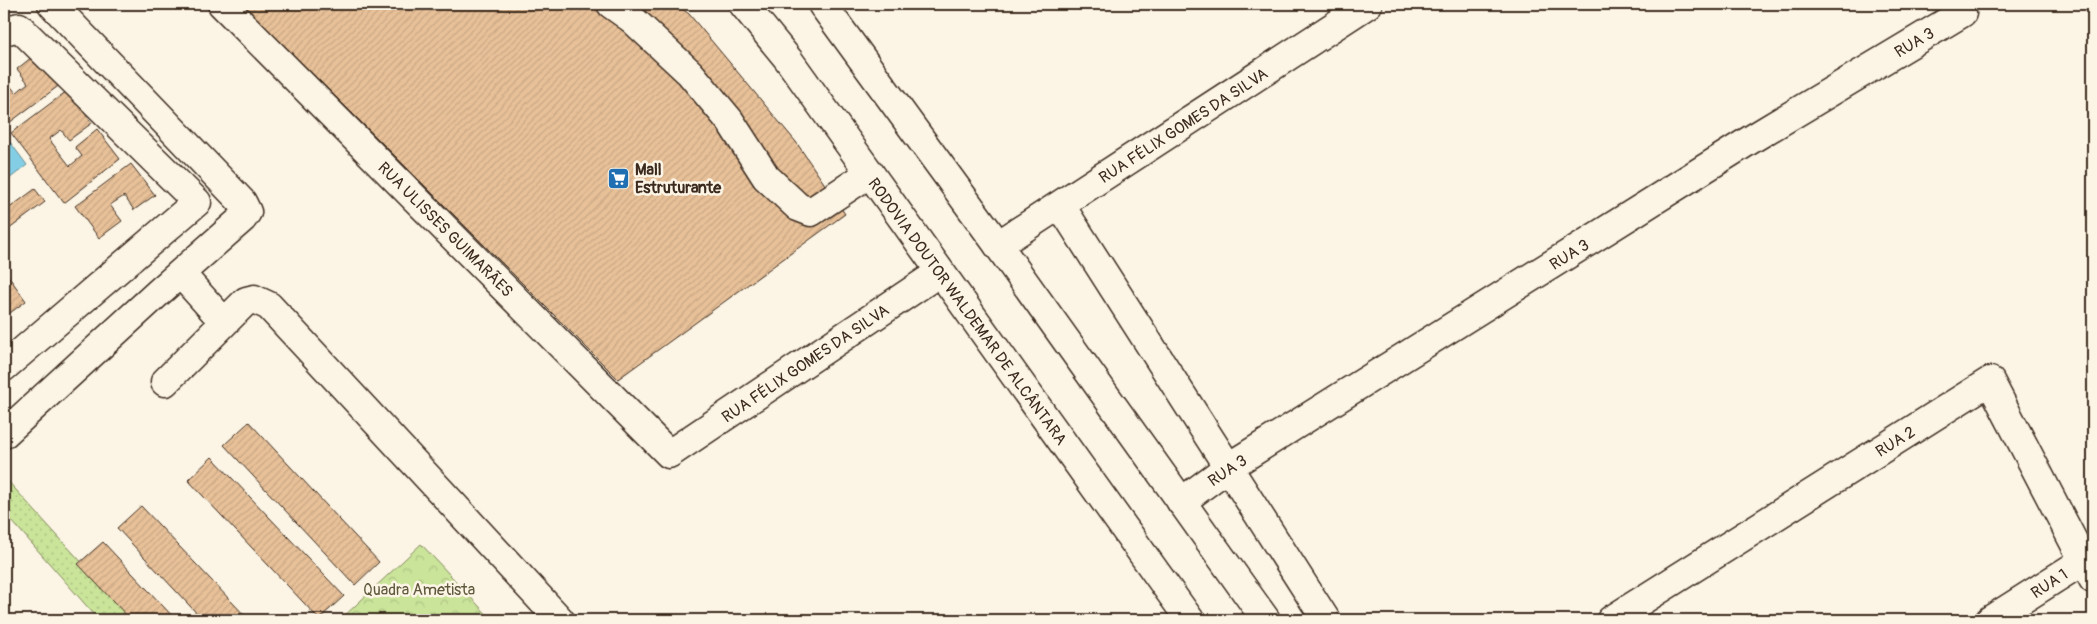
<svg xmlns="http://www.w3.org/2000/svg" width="2097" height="624" viewBox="0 0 2097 624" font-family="Pangolin,sans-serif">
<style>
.grass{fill:url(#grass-dots);stroke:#82875c}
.forest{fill:url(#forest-crowns);stroke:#82875c}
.water{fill:#84cee5;stroke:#678c95}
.building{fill:url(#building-hatch);stroke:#3b2a1e}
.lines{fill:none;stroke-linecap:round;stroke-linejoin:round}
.minor-casing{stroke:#3b2a1e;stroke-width:31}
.highway-casing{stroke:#3b2a1e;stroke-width:31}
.minor{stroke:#fcf5e5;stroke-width:28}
.highway{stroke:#fcf5e5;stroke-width:28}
.labels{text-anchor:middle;stroke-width:5;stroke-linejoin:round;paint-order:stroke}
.street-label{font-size:16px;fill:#3b2a1e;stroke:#fcf5e5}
.poi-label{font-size:16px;font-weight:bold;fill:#3b2a1e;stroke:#fcf5e5;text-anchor:start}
.park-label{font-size:16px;fill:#5f583d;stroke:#fcf5e5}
</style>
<defs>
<pattern id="grass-dots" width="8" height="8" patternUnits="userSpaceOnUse" patternTransform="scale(1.25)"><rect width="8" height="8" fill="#cae49a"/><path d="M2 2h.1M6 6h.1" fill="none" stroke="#aec484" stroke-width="1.8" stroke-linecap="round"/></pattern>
<pattern id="forest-crowns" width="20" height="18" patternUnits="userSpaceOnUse" patternTransform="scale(1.25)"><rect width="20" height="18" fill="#cae49a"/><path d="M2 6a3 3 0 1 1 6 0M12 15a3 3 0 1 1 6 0" fill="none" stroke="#aec484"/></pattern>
<pattern id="building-hatch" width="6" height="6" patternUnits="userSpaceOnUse" patternTransform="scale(1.25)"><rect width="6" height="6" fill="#e8c199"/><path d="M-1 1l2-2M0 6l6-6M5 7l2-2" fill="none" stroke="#c8a683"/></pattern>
</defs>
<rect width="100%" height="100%" fill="#fcf5e5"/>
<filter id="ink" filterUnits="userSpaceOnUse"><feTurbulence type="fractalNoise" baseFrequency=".02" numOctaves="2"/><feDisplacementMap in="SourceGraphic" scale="10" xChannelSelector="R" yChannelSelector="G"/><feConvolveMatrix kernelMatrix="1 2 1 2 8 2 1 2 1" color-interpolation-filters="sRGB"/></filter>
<g filter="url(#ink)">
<path class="grass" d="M 6,479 L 134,620 L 99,620 L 4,512 L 4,481 Z"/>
<path class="forest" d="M 421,544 L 492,620 L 340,620 Z"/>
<path class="water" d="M 4,134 L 27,165 L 4,183 Z"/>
<path class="building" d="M 243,4 L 676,4 L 689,14 L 796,142 L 845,214 L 618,379 Z
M 37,53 L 61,84 L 5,126 L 4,78 L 16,93 L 28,83 L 17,69 Z
M 67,91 L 92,123 L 69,140 L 61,130 L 49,139 L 70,166 L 82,156 L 75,147 L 97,129 L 120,159 L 64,203 L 11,133 Z
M 131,164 L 155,195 L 134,210 L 124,196 L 110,205 L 122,221 L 99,238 L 75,206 Z
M 35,189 L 45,202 L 4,233 L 4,212 Z
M 4,270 L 26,301 L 6,316 L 4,313 Z
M 249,422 L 379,562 L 355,585 L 224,445 Z
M 212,457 L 344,596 L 319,619 L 188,480 Z
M 141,506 L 249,620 L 203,620 L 117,528 Z
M 103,542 L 176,620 L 131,620 L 78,564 Z"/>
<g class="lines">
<defs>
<path id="minor" d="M 222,4 L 669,454 L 940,272
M 611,4 L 632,19 L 690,73 L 730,121 L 766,177 L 798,207 L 811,212 L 870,173
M 4,31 L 19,27 L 197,202 L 4,367
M 1061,206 L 1326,620
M 998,245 L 1368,4
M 181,274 L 224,322
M 165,382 L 246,301 L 254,299 L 269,306 L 560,620
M 4,434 L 159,292 L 243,218 L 247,212 L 242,202 L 52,4
M 1181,502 L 1227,468 L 1755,137 L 1962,13
M 1611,620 L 1990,381 L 2093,579
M 1990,620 L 2083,561"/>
<path id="highway" d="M 743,4 L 788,59 L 1190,620
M 822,4 L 998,245 L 1266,620"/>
</defs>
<use href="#minor" class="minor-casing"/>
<use href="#highway" class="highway-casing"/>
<use href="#minor" class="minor"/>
<use href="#highway" class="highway"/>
</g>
</g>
<defs>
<symbol id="supermarket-square" viewBox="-11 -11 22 22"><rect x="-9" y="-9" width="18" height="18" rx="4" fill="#1f6fb2" stroke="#fcf5e5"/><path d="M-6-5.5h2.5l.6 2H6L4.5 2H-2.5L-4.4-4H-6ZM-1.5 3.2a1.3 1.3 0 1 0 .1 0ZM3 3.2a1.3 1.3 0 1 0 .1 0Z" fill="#fff"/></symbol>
</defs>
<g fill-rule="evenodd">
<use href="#supermarket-square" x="606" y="166" width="25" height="25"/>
</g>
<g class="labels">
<g class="street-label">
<text transform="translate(1914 42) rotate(-31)" y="6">RUA 3</text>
<text transform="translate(1183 125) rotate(-33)" y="6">RUA FÉLIX GOMES DA SILVA</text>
<text transform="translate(446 229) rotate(45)" y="6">RUA ULISSES GUIMARÃES</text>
<text transform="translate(1569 254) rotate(-32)" y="6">RUA 3</text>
<text transform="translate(968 311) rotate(54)" y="6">RODOVIA DOUTOR WALDEMAR DE ALCÂNTARA</text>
<text transform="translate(805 363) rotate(-34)" y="6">RUA FÉLIX GOMES DA SILVA</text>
<text transform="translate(1895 441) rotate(-32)" y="6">RUA 2</text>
<text transform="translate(1227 470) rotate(-34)" y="6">RUA 3</text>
<text transform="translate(2049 583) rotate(-33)" y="6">RUA 1</text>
</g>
<g class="poi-label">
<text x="635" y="175">Mall<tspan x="635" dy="18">Estruturante</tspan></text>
</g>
<g class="park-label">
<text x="419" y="595">Quadra Ametista</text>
</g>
</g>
<rect width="2097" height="624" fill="none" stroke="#fcf5e5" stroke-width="20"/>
<rect x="10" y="10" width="2077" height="604" fill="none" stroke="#3b2a1e" stroke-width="2" filter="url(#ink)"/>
</svg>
